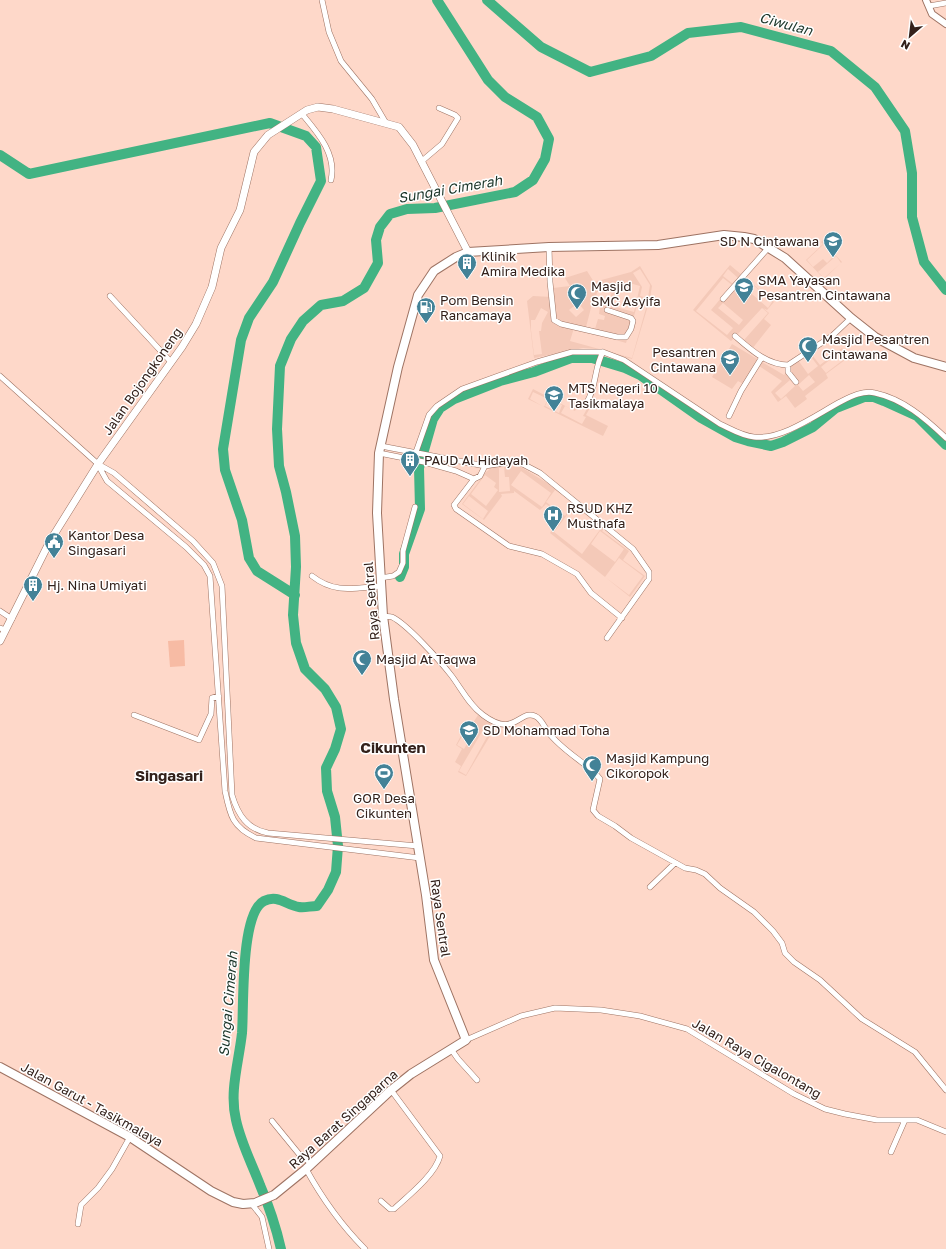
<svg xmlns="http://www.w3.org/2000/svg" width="946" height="1249" viewBox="0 0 946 1249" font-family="'Golos Text',sans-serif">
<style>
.built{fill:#f4c9b8;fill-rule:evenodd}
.green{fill:#f7bba4}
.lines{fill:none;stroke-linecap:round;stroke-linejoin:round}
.river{stroke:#42b383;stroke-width:10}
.minor-casing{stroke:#9e7363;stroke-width:6}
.tertiary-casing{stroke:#9e7363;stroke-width:8}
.secondary-casing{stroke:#9e7363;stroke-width:8}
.primary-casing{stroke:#9e7363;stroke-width:10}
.minor{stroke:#fff;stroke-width:5}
.tertiary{stroke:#fff;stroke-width:6}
.secondary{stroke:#fff;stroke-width:7}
.primary{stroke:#fff;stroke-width:8}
.labels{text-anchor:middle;stroke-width:3;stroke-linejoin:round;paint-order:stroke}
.poi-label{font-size:13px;fill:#33211b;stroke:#fff;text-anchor:start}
.street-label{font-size:13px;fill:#33211b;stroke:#fff}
.water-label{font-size:14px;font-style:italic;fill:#1c3529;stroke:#fff}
.quarter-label{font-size:15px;font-weight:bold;fill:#33211b;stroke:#fff}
</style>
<rect width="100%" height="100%" fill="#fed8c9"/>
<path class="built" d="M 829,235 L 838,245 L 832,251 L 842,262 L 824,279 L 806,260 L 823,244 L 821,242 ZM 824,244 L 834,256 L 827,263 L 823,259 L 813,267 L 807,260 ZM 836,256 L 841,263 L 824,278 L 818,272 Z
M 730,265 L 774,302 L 767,310 L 763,308 L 769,313 L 764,319 L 771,325 L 752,349 L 737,335 L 731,341 L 693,310 ZM 728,269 L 738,278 L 733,284 L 723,276 ZM 723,278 L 732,285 L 711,310 L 733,328 L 727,335 L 696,311 ZM 750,282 L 772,302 L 768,308 L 745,288 ZM 723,303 L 743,320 L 739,325 L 718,308 ZM 762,308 L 768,313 L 744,340 L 737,335 Z
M 640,266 L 652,286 L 650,299 L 632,359 L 596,349 L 583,348 L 534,358 L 527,301 L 533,296 L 552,297 L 553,288 L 570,286 L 565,278 L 587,271 L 594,282 L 631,272 ZM 640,269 L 650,285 L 648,298 L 640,296 L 642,287 L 633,273 ZM 626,282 L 640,286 L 634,312 L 612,306 L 617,289 L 623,291 ZM 602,288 L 612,290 L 609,306 L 595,302 L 597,292 L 600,292 ZM 639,299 L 648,301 L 632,358 L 570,341 L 574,328 L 626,343 ZM 578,303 L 584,310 L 576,317 L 569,310 ZM 592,304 L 600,306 L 599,314 L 605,316 L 604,320 L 598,319 L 595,329 L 586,327 ZM 541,308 L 548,312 L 542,323 L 541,331 L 539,331 L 542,354 L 534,355 L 531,330 L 531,320 L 535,320 Z
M 732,344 L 784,375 L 795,362 L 809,351 L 820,365 L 842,348 L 849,357 L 826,374 L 828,378 L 805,396 L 807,399 L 795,408 L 786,396 L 778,402 L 771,392 L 782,381 L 756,364 L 743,384 L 738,381 L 732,389 L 712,377 ZM 842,350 L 847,357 L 826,373 L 821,367 ZM 808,353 L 818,366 L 808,374 L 798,360 ZM 809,375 L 815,382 L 803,391 L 798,385 ZM 790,380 L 795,386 L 781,399 L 775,393 Z
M 533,389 L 573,410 L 579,400 L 591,406 L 586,415 L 608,426 L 603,436 L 528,399 ZM 533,392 L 548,399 L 544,407 L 530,399 ZM 549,399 L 562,405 L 559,413 L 545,406 ZM 579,402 L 588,407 L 583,416 L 586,417 L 582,424 L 561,413 L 565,406 L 575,411 Z
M 503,466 L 521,467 L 557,489 L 607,526 L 602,531 L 629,551 L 623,560 L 645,576 L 630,597 L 550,533 L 563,516 L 546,504 L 540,510 L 514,491 L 514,493 L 501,494 L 502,496 L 484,520 L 462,504 L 485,473 L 491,468 ZM 504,467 L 505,477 L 509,477 L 510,491 L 499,492 L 499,468 ZM 521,471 L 551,493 L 542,507 L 511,485 ZM 485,475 L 496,483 L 494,487 L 498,490 L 486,506 L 471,494 ZM 555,490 L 574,503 L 565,516 L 546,502 ZM 469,496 L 488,511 L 483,519 L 463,504 ZM 574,506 L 602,527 L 582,554 L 554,532 ZM 600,531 L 624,549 L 615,562 L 591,544 ZM 619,558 L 643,576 L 629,595 L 605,577 Z
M 478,715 L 496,726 L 466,776 L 458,772 L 461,766 L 455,762 L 462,749 L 456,745 L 464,730 L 471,726 ZM 483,730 L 489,733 L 466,775 L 459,771 ZM 465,731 L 472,735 L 464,749 L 457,745 Z"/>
<path class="green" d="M 184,640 L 185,666 L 170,667 L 168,641 Z"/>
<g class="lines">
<path class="river" d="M 487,0 L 541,47 L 590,72 L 651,56 L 688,33 L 741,27 L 831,51 L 875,87 L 905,131 L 912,173 L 912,217 L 924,262 L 946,290
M 0,155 L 29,174 L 270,123 L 306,136 L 316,147 L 321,181 L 300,223 L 273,282 L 249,318 L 241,340 L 223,449 L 225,470 L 242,520 L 249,558 L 257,571 L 295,595
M 400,577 L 404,567 L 404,554 L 420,509 L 419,468 L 433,419 L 440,408 L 454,399 L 500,381 L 534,372 L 571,358 L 592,358 L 625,368 L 640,375 L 701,418 L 735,437 L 748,441 L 771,446 L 783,442 L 813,427 L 836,408 L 864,397 L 874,397 L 884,401 L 917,416 L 946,445
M 281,1249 C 276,1227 269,1206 260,1185 C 252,1164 241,1143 236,1120 C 229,1092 239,1061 242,1033 C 244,1008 240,913 264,901 C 278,894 286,905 299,907 C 304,908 311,906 317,906 L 328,890 L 336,872 L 338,846 L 335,817 L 327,791 L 326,768 L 335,749 L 341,729 L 336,707 L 325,689 L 305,669 L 296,643 L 293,615 L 296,567 L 295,536 L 286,492 L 279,466 L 277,429 L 280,366 L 291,339 L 303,321 L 321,305 L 343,301 L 364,288 L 378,263 L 376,240 L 380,227 L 390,214 L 407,209 L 435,208 L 515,192 L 533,180 L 545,159 L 549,139 L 537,117 L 505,97 L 488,80 L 437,0"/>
<defs>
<path id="minor" d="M 322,0 L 329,32 L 341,61 L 372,99 L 386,123
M 929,6 L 946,3
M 302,114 C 317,132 337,154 331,180
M 422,161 L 442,144 L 458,118 L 455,115 L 439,108
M 549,247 L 550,282 L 554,320 L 561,324 L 617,337 L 626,337 L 631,329 L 633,321 L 631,318 L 607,310
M 110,296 L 171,362
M 723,299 L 769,247
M 735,336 C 750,349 767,365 788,365
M 0,376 L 98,464 L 114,473 L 193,541 L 213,563 L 222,586 L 232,795 C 238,815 247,829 268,833 L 418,846
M 796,382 L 788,372 L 788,365 L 832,336 L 851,318
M 587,402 C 597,386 594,367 603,352
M 729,416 L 741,391 L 762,357
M 381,446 L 485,466
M 416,452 L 429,415 L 437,406 L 462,389 L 537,362 L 572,352 L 603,352 L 624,360 L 720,424 C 731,429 742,436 754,437 C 782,440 816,415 840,402 C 850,397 863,390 875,393 C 903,399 925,418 946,438
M 379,453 L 424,462 L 456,471 L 474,479 L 480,476 L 485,466 L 517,461 L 540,473 L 633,549 L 649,572 L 649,579 L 607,638
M 98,465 L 107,481 L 186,547 L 204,565 L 210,576 L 225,791 C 230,815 232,827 256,838 L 420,858
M 474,479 L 454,505 L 456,509 L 509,546 L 542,554 L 577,574 L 591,593 L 622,618
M 312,576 C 335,594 354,588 381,586
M 380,578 L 393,576 L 399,572 L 403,563 L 403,551 L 415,507
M 0,611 L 12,619
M 383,616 C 386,617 389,616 392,617 C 407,624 440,661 451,675 C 461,688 469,705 483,715 C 515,739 519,709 535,716 C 542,719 544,727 548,732 C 560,748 579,759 594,772 L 600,779 L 593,810 L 598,816 L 615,826 L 631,838 L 685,868 L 696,870 L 705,874 L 720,888 L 754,912 L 773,931 L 782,943 L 785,953 L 794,962 L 820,980 L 862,1019 L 915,1052 L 946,1090
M 0,628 L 6,630
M 134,715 L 199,740 L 211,714 L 212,698 L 219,696
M 650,887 L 675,863
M 466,1040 L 521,1016 L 555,1008 L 601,1010 L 640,1016 L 687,1029 L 794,1094 L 825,1109 L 845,1114 L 877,1120 L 917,1120 L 946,1132
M 451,1049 L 458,1059 L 477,1080
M 272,1121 L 299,1154 L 312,1164
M 891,1152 L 905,1120
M 306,1169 C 322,1198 341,1225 365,1249
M 381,1201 L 390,1209 L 394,1209 C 408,1196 435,1175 440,1156 L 391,1090
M 251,1203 L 262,1217 L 269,1249
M 78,1224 L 81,1205 L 98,1188 L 112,1169 L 130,1137"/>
<path id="tertiary" d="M 926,0 L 932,14 L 946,24"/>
<path id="secondary" d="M 0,641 L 50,541 L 98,464 L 182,347 L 196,324 L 212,287 L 221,248 L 240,210 L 254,152 L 268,135 L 307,110 L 318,107 L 333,109 L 399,127 L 413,145 L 468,252"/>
<path id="primary" d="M 0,1067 L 130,1137 L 211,1191 L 233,1202 L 243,1204 L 255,1203 L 274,1195 L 306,1169 L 391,1090 L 411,1074 L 466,1040 L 434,960 L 426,895 L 394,699 L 383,616 L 377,513 L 379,453 L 398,367 L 418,295 L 434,271 L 456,257 L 468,252 L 549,247 L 658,245 L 724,235 L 744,237 L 754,239 L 785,258 L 851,318 L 875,337 L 914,358 L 946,367"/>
</defs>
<use href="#minor" class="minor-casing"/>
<use href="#tertiary" class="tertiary-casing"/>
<use href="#secondary" class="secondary-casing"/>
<use href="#primary" class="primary-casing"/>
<use href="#minor" class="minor"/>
<use href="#tertiary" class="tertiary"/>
<use href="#secondary" class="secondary"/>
<use href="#primary" class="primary"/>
</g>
<defs>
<symbol id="school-pin" viewBox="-11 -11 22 30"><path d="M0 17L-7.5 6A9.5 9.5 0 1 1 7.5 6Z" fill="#438297" stroke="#fff"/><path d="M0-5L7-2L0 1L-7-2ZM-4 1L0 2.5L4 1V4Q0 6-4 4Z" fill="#fff"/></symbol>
<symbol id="building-pin" viewBox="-11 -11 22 30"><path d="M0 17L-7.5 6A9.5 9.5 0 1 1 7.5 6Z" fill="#438297" stroke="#fff"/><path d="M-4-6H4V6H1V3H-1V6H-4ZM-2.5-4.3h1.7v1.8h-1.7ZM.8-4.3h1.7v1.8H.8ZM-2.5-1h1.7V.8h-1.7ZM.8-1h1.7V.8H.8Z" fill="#fff"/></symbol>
<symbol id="mosque-pin" viewBox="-11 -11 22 30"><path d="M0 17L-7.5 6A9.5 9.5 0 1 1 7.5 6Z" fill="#438297" stroke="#fff"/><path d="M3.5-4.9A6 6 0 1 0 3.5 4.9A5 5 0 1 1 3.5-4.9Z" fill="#fff"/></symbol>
<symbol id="fuel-pin" viewBox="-11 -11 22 30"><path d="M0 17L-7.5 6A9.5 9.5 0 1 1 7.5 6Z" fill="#438297" stroke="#fff"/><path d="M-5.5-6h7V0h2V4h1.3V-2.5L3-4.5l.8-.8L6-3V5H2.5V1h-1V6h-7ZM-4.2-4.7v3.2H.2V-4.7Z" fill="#fff"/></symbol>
<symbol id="hospital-pin" viewBox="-11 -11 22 30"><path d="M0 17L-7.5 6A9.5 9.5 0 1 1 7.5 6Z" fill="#438297" stroke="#fff"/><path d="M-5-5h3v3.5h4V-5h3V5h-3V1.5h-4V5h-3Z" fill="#fff"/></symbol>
<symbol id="civic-pin" viewBox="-11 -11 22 30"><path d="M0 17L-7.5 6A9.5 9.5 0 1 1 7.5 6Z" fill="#438297" stroke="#fff"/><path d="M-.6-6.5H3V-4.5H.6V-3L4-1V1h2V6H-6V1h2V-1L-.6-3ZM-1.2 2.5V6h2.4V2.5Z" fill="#fff"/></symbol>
<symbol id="stadium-pin" viewBox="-11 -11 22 30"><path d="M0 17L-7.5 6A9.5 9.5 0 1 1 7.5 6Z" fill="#438297" stroke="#fff"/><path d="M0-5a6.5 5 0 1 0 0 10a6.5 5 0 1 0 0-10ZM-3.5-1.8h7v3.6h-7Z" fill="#fff"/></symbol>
</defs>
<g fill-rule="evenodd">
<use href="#school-pin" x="822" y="230" width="22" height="30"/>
<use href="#building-pin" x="456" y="252" width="22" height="30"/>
<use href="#school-pin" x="733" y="276" width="22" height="30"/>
<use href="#mosque-pin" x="566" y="282" width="22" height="30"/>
<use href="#fuel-pin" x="415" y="296" width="22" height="30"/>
<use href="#mosque-pin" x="797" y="335" width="22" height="30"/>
<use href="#school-pin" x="719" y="348" width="22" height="30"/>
<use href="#school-pin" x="543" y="384" width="22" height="30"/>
<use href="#building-pin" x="399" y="449" width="22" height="30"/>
<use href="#hospital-pin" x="542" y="504" width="22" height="30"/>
<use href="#civic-pin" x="43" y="531" width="22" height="30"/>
<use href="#building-pin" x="22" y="574" width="22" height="30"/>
<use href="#mosque-pin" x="351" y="648" width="22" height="30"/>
<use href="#school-pin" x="458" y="719" width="22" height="30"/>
<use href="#mosque-pin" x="581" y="754" width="22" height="30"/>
<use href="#stadium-pin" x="373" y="762" width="22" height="30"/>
</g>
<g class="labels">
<g class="poi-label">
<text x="819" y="246" text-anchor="end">SD N Cintawana</text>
<text x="481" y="261">Klinik<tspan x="481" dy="15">Amira Medika</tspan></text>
<text x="758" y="285">SMA Yayasan<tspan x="758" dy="15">Pesantren Cintawana</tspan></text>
<text x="591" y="291">Masjid<tspan x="591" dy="15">SMC Asyifa</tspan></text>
<text x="440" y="305">Pom Bensin<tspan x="440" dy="15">Rancamaya</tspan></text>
<text x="822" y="344">Masjid Pesantren<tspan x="822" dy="15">Cintawana</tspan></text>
<text x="716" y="357" text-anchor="end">Pesantren<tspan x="716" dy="15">Cintawana</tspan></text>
<text x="568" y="393">MTS Negeri 10<tspan x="568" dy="15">Tasikmalaya</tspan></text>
<text x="424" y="465">PAUD Al Hidayah</text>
<text x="567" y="513">RSUD KHZ<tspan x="567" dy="15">Musthafa</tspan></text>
<text x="68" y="540">Kantor Desa<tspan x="68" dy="15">Singasari</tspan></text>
<text x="47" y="590">Hj. Nina Umiyati</text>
<text x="376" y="664">Masjid At Taqwa</text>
<text x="483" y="735">SD Mohammad Toha</text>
<text x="606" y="763">Masjid Kampung<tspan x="606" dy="15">Cikoropok</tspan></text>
<text x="384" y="803" text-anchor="middle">GOR Desa<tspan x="384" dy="15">Cikunten</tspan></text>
</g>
<g class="street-label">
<text transform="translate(142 381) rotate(-55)" y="5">Jalan Bojongkoneng</text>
<text transform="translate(371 601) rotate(-95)" y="5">Raya Sentral</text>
<text transform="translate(441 918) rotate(82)" y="5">Raya Sentral</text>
<text transform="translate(757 1058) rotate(30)" y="5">Jalan Raya Cigalontang</text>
<text transform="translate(92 1104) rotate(29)" y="5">Jalan Garut - Tasikmalaya</text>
<text transform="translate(343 1119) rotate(-42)" y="5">Raya Barat Singaparna</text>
</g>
<g class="water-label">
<text transform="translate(786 24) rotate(15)" y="5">Ciwulan</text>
<text transform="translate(450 189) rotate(-10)" y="5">Sungai Cimerah</text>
<text transform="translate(228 1004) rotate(-85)" y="5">Sungai Cimerah</text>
</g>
<g class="quarter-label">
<text x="393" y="753">Cikunten</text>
<text x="169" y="781">Singasari</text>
</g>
</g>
<g transform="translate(910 36) rotate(208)" stroke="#ffffff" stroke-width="3" paint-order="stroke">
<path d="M0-3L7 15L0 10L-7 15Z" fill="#33211b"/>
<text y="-6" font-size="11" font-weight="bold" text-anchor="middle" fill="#33211b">N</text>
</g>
</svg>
